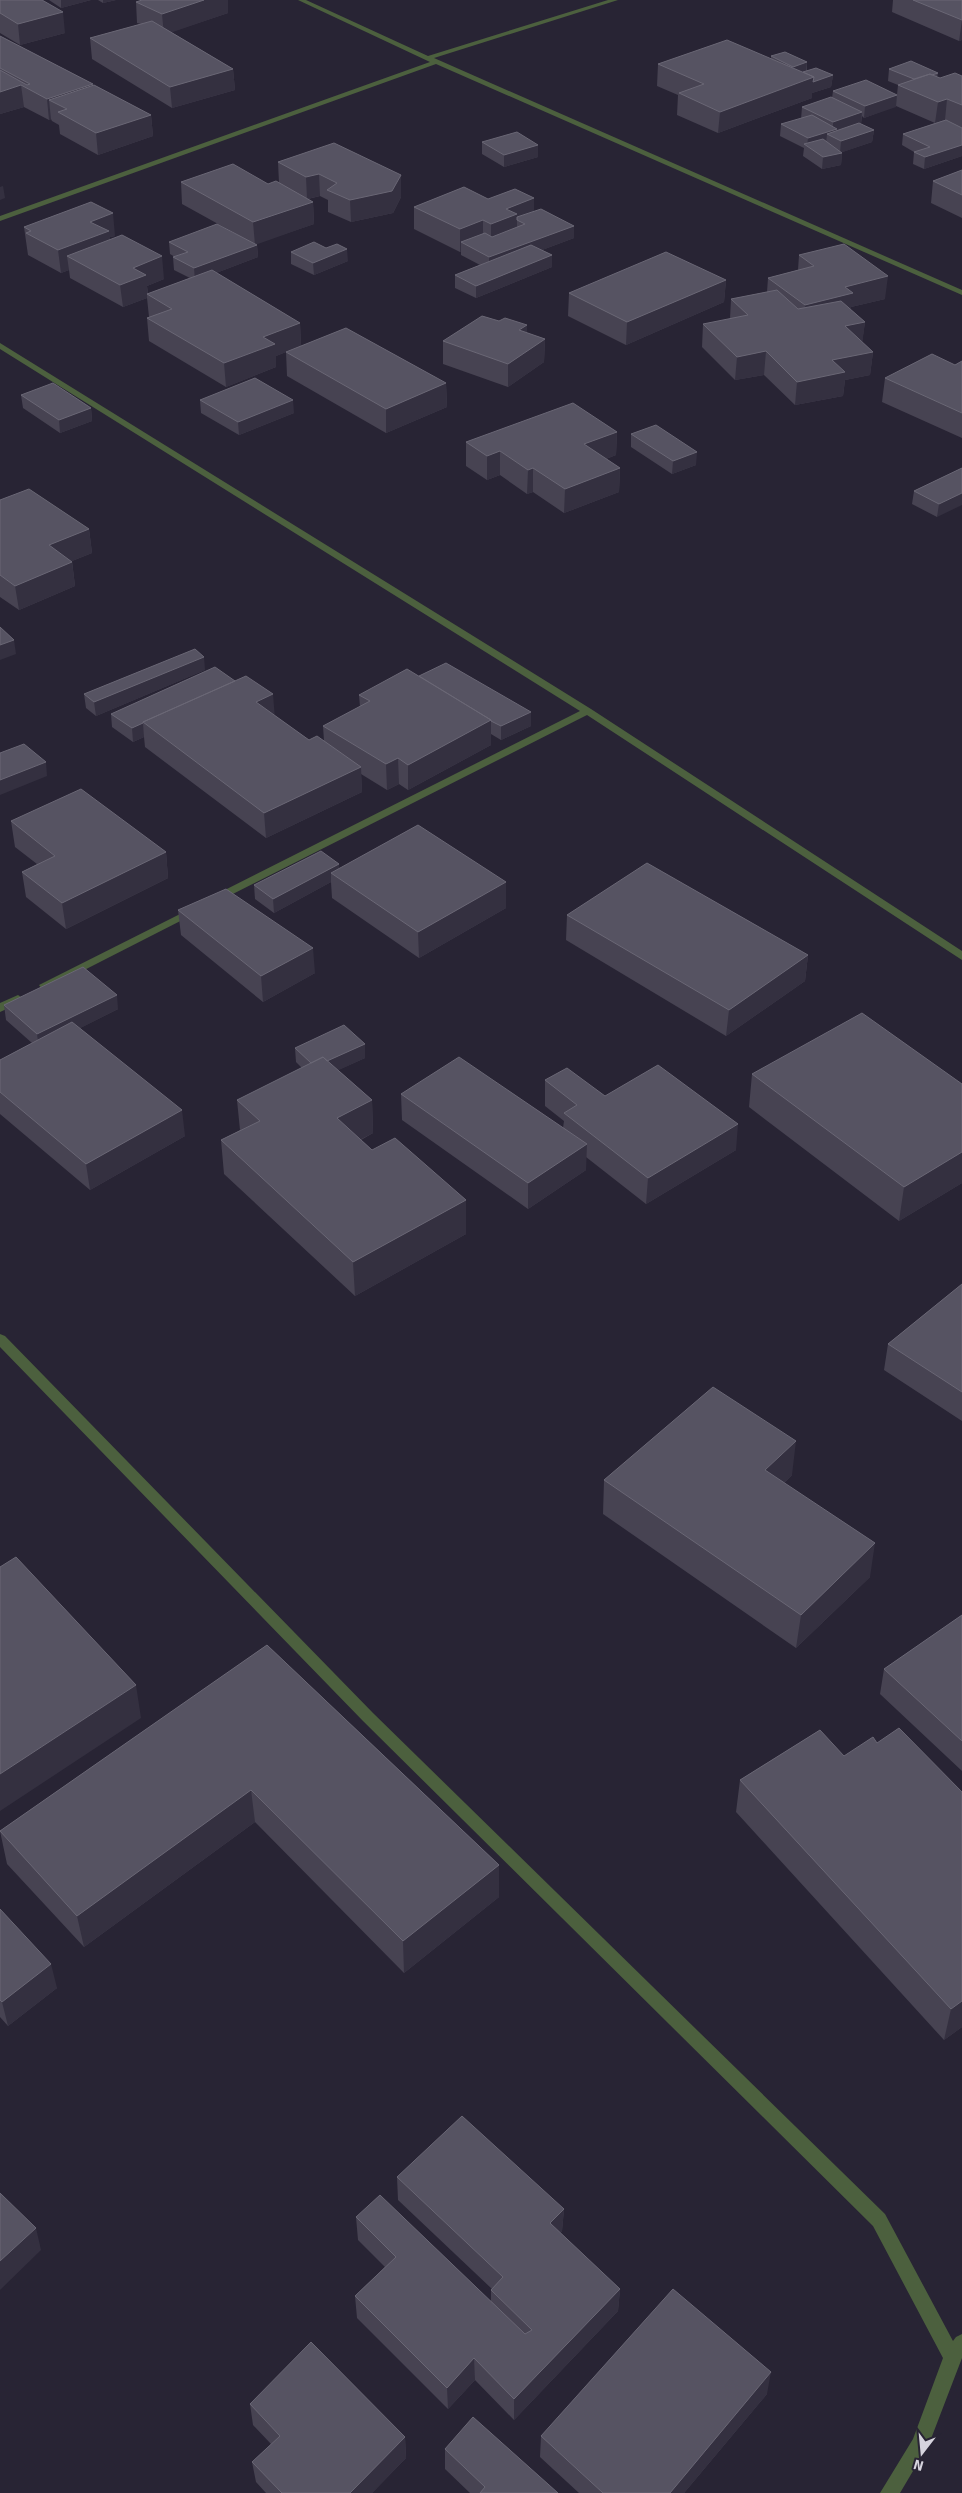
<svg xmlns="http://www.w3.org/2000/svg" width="962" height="2493" viewBox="0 0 962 2493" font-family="Signika,sans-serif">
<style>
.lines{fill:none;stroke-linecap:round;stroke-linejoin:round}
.street{fill:#4c603e;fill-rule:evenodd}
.wall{fill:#474352}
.shaded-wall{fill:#343040}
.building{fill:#565362;stroke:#6a6775}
</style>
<rect width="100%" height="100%" fill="#282434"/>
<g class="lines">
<path class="street" d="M 298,0 L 306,0 L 428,56 L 608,0 L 618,0 L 434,58 L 962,290 L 962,295 L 436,64 L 0,221 L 0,216 L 430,62 Z
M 0,343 L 591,709 L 962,951 L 962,960 L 587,715 L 219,901 L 211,901 L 210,899 L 211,897 L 580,711 L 0,349 Z
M 192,908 L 196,909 L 197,911 L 196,913 L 49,988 L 41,988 L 39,985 Z
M 18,995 L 24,999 L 22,1002 L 0,1012 L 0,1003 Z
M 0,1334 L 5,1336 L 373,1713 L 885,2214 L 953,2341 L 956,2337 L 962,2334 L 962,2358 L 929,2444 L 900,2493 L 880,2493 L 913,2439 L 943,2358 L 873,2226 L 363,1721 L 0,1347 Z"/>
</g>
<path class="wall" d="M 0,0 L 65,33 L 20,45 L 0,33 Z
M 49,0 L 91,0 L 61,8 Z
M 98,0 L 116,0 L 103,3 Z
M 142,0 L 228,0 L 228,13 L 171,32 L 233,69 L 235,90 L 172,108 L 92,59 L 90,38 L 141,24 L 137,23 L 136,2 Z
M 893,0 L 962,0 L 962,40 L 959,41 L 892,12 Z
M 0,36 L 93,84 L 93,86 L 151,115 L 153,136 L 98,155 L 60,134 L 59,125 L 52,121 L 51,119 L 49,120 L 24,107 L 0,114 Z
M 771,56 L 807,62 L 807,71 L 833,75 L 831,87 L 812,93 L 812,98 L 718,133 L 677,115 L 678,95 L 657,86 L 658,64 L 771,59 Z
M 889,69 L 938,73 L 937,77 L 940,78 L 962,76 L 962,156 L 924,169 L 913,164 L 914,152 L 902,145 L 903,134 L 935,123 L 896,106 L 864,118 L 862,116 L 861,124 L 874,130 L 872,142 L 842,152 L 841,165 L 822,169 L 803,156 L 804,148 L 780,136 L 781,124 L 801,119 L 802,107 L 832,98 L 833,91 L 897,95 L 898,85 L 888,81 Z
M 482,142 L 538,145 L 538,157 L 504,167 L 482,154 Z
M 278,162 L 401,197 L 393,213 L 351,222 L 328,212 L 328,200 L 320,196 L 308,199 L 313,202 L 314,224 L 255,244 L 257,245 L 258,257 L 216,273 L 300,323 L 301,346 L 276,356 L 276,367 L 226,387 L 149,341 L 147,318 L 149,317 L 147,298 L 123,307 L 70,278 L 69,270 L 61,273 L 28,255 L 24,227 L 115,236 L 110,237 L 110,240 L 164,279 L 147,286 L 148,294 L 190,278 L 174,270 L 173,257 L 175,257 L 170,254 L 169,242 L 238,235 L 182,204 L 181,182 L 268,184 L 279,183 Z
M 962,170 L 962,218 L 931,203 L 933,181 Z
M 534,198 L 534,211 L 574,226 L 574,238 L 542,250 L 552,255 L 552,267 L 476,298 L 455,288 L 455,275 L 480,265 L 461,255 L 461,251 L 460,252 L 414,229 L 414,207 L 488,199 Z
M 326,248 L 348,261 L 314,275 L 291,264 L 291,252 Z
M 799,255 L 885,299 L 851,307 L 851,310 L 865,322 L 862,342 L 873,352 L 870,375 L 845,380 L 843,396 L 795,405 L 764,375 L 735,380 L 702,347 L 703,324 L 730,319 L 731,299 L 767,292 L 768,278 L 798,270 Z
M 726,280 L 724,302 L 626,345 L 568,316 L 569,293 Z
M 527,333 L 545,339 L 544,362 L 508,387 L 443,364 L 443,341 Z
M 286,352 L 446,383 L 447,407 L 386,433 L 287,376 Z
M 962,361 L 962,438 L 882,402 L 885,378 L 955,365 Z
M 21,395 L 91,408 L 92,421 L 60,433 L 23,408 Z
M 200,400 L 294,413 L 239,435 L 201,413 Z
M 617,432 L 616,455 L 606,459 L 620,468 L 619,492 L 564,513 L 533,492 L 527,494 L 500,475 L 487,480 L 466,466 L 466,442 Z
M 631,434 L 696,465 L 672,474 L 631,447 Z
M 962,468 L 937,517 L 912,504 L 914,491 Z
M 0,500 L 89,529 L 92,553 L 72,561 L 75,586 L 19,610 L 0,597 Z
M 205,670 L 96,716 L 86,708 L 84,694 Z
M 419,676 L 531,726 L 501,740 L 491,734 L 491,745 L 408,790 L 399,784 L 387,790 L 361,774 L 362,792 L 266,838 L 145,747 L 144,737 L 133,742 L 112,727 L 111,714 L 274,715 L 309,740 L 324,741 L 323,726 L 360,707 L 359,695 Z
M 11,821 L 166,852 L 168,878 L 66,929 L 26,897 L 22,872 L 37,864 L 15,847 Z
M 339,864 L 339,868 L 506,908 L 419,958 L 332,898 L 331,882 L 274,913 L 255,899 L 254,885 Z
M 178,910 L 315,973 L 263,1002 L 181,935 Z
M 567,915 L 808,955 L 805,981 L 726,1036 L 566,940 Z
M 4,1005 L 118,1009 L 80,1028 L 185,1136 L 90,1190 L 0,1114 L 0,1060 L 32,1043 L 6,1020 Z
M 365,1044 L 365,1058 L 338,1070 L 372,1100 L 373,1133 L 361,1140 L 372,1150 L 466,1200 L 466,1234 L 355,1296 L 224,1174 L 221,1140 L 240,1130 L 237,1100 L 302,1068 L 296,1062 L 295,1048 Z
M 752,1074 L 962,1084 L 962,1183 L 899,1221 L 749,1107 Z
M 545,1080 L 605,1096 L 736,1150 L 646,1204 L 586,1157 L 586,1170 L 528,1209 L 402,1120 L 401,1094 L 563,1128 L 564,1121 L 545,1106 Z
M 962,1284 L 962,1421 L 884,1370 L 888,1344 Z
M 792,1475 L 784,1483 L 870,1577 L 796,1648 L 603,1514 L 604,1480 Z
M 962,1615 L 962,1771 L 880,1694 L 884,1669 Z
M 267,1645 L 499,1865 L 499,1897 L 404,1973 L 255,1822 L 84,1947 L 7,1864 L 0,1831 Z
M 820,1730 L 962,2027 L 944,2040 L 736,1812 L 740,1780 Z
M 0,1909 L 57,1988 L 8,2026 L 0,2017 Z
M 397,2177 L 564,2209 L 562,2231 L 560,2233 L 620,2289 L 618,2311 L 514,2420 L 475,2380 L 448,2409 L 357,2318 L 355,2296 L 385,2267 L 358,2240 L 356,2217 L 491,2301 L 491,2290 L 492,2289 L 398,2200 Z
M 767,2394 L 684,2493 L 579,2493 L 540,2457 L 541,2436 Z
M 250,2404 L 405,2437 L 406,2458 L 372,2493 L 266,2493 L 256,2482 L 252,2462 L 271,2444 L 253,2425 Z
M 445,2449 L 558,2493 L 470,2493 L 445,2469 Z"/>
<path class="shaded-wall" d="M 61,0 L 91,0 L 61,8 Z
M 103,0 L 116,0 L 103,3 Z
M 204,0 L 228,0 L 228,13 L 164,35 L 162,14 Z
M 63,12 L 65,33 L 20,45 L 18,24 Z
M 962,20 L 962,40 L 959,41 Z
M 807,62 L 806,74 L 792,78 L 793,67 Z
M 233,69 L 235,90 L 172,108 L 170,87 Z
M 833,75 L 831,87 L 812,93 L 812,98 L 718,133 L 720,112 L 814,77 Z
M 93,84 L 95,105 L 67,109 L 49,100 L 51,119 L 49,120 L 47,99 Z
M 21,85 L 24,107 L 0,114 L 0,92 Z
M 897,95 L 896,107 L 864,118 L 865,106 Z
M 947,99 L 945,120 L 935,123 L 938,102 Z
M 862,112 L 861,124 L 827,134 L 826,144 L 807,146 L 808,138 L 833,130 L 833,122 Z
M 151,115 L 153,136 L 98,155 L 96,133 Z
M 874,130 L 872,142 L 840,153 L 841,141 Z
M 538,145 L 538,157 L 504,167 L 504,155 Z
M 962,145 L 962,156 L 924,169 L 925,157 Z
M 842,153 L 841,165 L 822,169 L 823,157 Z
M 319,174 L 320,196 L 307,199 L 306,177 Z
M 401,175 L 401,197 L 393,213 L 351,222 L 350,200 Z
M 3,186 L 5,198 L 0,200 L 0,187 Z
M 534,198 L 534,220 L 517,220 L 517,236 L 491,247 L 491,224 L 506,209 Z
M 313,202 L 314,224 L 255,245 L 253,222 Z
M 113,213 L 115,236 L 110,237 L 112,253 L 67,256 L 69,270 L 61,273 L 58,250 L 90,222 Z
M 483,220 L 483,243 L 461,242 L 461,251 L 460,252 L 460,229 Z
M 574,226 L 574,238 L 489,270 L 489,257 Z
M 257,245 L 258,257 L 195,281 L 194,268 Z
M 347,249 L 348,261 L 314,275 L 313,263 Z
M 552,255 L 552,267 L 476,298 L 476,286 Z
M 162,256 L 164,279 L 147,286 L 148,295 L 147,294 L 147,298 L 123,307 L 120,285 L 133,268 Z
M 888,276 L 885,299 L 851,307 L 851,316 L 803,328 L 805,305 L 845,287 Z
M 726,280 L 724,302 L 626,345 L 627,322 Z
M 865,322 L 862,345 L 845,326 Z
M 300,323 L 301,346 L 276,356 L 276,367 L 226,387 L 224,363 L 263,337 Z
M 527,325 L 527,348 L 519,330 Z
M 545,339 L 544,362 L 508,387 L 508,364 Z
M 766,351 L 764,375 L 735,380 L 737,357 Z
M 873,352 L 870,375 L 845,380 L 843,396 L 795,405 L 797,382 L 832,360 Z
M 446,383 L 447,407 L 386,433 L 386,409 Z
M 293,400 L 294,413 L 239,435 L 238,422 Z
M 91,408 L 92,421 L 60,433 L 59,420 Z
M 617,432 L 616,455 L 583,468 L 584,444 Z
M 500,451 L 500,475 L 487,480 L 487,456 Z
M 697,452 L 696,465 L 672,474 L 673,461 Z
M 533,468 L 533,492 L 527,494 L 528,470 Z
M 620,468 L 619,492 L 564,513 L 565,489 Z
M 962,493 L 962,505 L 937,517 L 939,504 Z
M 89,529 L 92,553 L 52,569 L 49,545 Z
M 72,562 L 75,586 L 19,610 L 15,586 Z
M 14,640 L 16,654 L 0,660 L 0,645 Z
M 204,657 L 205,670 L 96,716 L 94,702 Z
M 273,694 L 275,719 L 256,702 Z
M 531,712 L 531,726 L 501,740 L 501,726 Z
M 491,720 L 491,745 L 408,790 L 408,765 Z
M 143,723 L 144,737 L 133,742 L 132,728 Z
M 398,758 L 399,784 L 387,790 L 386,764 Z
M 46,762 L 47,776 L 0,795 L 0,780 Z
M 361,767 L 362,792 L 266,838 L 264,813 Z
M 166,852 L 168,878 L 66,929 L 62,903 Z
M 339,864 L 340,878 L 331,873 L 331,882 L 274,913 L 273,899 Z
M 506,882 L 506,908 L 419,958 L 418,932 Z
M 313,948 L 315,973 L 263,1002 L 261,976 Z
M 808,955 L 805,981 L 726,1036 L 729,1010 Z
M 117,995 L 118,1009 L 39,1049 L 37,1034 Z
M 365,1044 L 365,1058 L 315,1081 L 314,1066 Z
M 372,1100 L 373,1133 L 338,1151 L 337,1118 Z
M 182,1110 L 185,1136 L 90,1190 L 86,1164 Z
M 738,1124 L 736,1150 L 646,1204 L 648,1178 Z
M 587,1144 L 586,1170 L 528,1209 L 528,1183 Z
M 962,1152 L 962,1183 L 899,1221 L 904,1187 Z
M 466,1200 L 466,1234 L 355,1296 L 353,1262 Z
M 796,1441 L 792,1475 L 761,1504 L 765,1470 Z
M 875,1543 L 870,1577 L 796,1648 L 801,1615 Z
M 136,1685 L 141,1718 L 0,1811 L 0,1774 Z
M 251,1790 L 255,1822 L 84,1947 L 77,1916 Z
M 499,1865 L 499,1897 L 404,1973 L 403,1941 Z
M 51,1964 L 57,1988 L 8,2026 L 2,2002 Z
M 962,2001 L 962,2027 L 944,2040 L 951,2009 Z
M 564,2209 L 562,2231 L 549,2246 L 550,2223 Z
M 36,2228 L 41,2250 L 0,2290 L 0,2261 Z
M 620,2289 L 618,2311 L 514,2420 L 514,2399 Z
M 474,2358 L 475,2380 L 448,2409 L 447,2388 Z
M 771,2372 L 767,2394 L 684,2493 L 670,2493 Z
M 405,2437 L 406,2458 L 372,2493 L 350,2493 Z"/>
<path class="building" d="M 0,0 L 42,0 L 63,12 L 18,24 L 0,13 Z
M 142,0 L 204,0 L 162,14 L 136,2 Z
M 913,0 L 962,0 L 962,20 Z
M 152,21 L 233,69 L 170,87 L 90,38 Z
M 0,36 L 93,84 L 47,99 L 21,85 L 0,92 L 0,70 L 27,85 L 30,84 L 0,68 Z
M 727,40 L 814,77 L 720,112 L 679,93 L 704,84 L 658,64 Z
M 785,52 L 807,62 L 793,67 L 771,56 Z
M 911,61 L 938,73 L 932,75 L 930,74 L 914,79 L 889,69 Z
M 816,68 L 833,75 L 813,82 L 814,77 L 803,72 Z
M 955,73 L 962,76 L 962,105 L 947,99 L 938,102 L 898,85 L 930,74 L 940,78 Z
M 866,80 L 897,95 L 865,106 L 833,91 Z
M 94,85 L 151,115 L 96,133 L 58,112 L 67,109 L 49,100 Z
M 831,97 L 862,112 L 833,122 L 802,107 Z
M 812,115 L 837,129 L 808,138 L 781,124 Z
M 946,120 L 962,128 L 962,145 L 925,157 L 914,152 L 930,147 L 903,134 Z
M 859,123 L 874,130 L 841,141 L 827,134 Z
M 517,132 L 538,145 L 504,155 L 482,142 Z
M 823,139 L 842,153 L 823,157 L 804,144 Z
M 334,143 L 401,175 L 392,191 L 350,200 L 327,190 L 337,183 L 319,174 L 306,177 L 278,162 Z
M 233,164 L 268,184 L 276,181 L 313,202 L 253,222 L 181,182 Z
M 962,170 L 962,195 L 933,181 Z
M 464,187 L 488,199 L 515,189 L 534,198 L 506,209 L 517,214 L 491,224 L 483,220 L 460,229 L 414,207 Z
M 91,202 L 113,213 L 90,222 L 109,231 L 58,250 L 26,233 L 31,231 L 24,227 Z
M 541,209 L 574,226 L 489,257 L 461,242 L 485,233 L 492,237 L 525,224 L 517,220 L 517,217 Z
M 217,224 L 257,245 L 194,268 L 173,257 L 188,252 L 169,242 Z
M 122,235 L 162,256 L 133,268 L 146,275 L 120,285 L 67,256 Z
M 314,242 L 326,248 L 337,244 L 347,249 L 313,263 L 291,252 Z
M 844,244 L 888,276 L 845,287 L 853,293 L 805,305 L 768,278 L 814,266 L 799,255 Z
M 531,245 L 552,255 L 476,286 L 455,275 Z
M 666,252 L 726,280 L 627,322 L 569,293 Z
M 212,270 L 300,323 L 263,337 L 275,344 L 224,363 L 147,318 L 172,309 L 147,294 Z
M 777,290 L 798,309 L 841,301 L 865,322 L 845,326 L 873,352 L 832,360 L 845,372 L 797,382 L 766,351 L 737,357 L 703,324 L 748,315 L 731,299 Z
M 482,316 L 499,321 L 505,318 L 527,325 L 519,330 L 545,339 L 508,364 L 443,341 Z
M 346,328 L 446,383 L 386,409 L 286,352 Z
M 932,354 L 955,365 L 962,361 L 962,413 L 885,378 Z
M 255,378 L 293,400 L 238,422 L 200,400 Z
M 53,383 L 91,408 L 59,420 L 21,395 Z
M 573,403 L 617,432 L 584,444 L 620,468 L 565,489 L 533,468 L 528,470 L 500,451 L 487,456 L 466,442 Z
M 656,425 L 697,452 L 673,461 L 631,434 Z
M 962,468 L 962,493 L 939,504 L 914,491 Z
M 29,489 L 89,529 L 49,545 L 72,562 L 15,586 L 0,575 L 0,500 Z
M 0,627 L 14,640 L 0,645 Z
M 195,649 L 204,657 L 94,702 L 84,694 Z
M 446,663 L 531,712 L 501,726 L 491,721 L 491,720 L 419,676 Z
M 215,667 L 235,681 L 143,722 L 143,723 L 132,728 L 111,714 Z
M 407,669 L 491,720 L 408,765 L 398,758 L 386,764 L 323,726 L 370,701 L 359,695 Z
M 246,676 L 273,694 L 256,702 L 309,740 L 317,736 L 361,767 L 264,813 L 143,722 Z
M 24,744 L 46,762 L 0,780 L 0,753 Z
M 81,789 L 166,852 L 62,903 L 22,872 L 55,856 L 11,821 Z
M 418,825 L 506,882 L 418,932 L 331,873 Z
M 321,851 L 339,864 L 273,899 L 254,885 Z
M 647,863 L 808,955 L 729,1010 L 567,915 Z
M 226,889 L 313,948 L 261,976 L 178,910 Z
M 83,967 L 117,995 L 37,1034 L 4,1005 Z
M 862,1013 L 962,1084 L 962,1152 L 904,1187 L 752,1074 Z
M 72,1022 L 182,1110 L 86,1164 L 0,1092 L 0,1060 Z
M 344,1025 L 365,1044 L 327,1061 L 323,1057 L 311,1063 L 295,1048 Z
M 323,1057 L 372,1100 L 337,1118 L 372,1150 L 395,1138 L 466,1200 L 353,1262 L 221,1140 L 260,1121 L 237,1100 Z
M 459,1057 L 587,1144 L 528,1183 L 401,1094 Z
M 658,1065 L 738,1124 L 648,1178 L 564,1113 L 577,1105 L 545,1080 L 567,1068 L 605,1096 Z
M 962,1284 L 962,1392 L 888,1344 Z
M 713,1387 L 796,1441 L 765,1470 L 875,1543 L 801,1615 L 604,1480 Z
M 16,1557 L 136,1685 L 0,1774 L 0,1567 Z
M 962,1615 L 962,1741 L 884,1669 Z
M 267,1645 L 499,1865 L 403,1941 L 251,1790 L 77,1916 L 0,1831 Z
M 899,1728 L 962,1792 L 962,2001 L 951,2009 L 740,1780 L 820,1730 L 844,1756 L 873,1737 L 877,1743 Z
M 0,1909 L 51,1964 L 2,2002 L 0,2000 Z
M 462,2116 L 564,2209 L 550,2223 L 620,2289 L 514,2399 L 474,2358 L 447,2388 L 355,2296 L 396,2257 L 356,2217 L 380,2195 L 525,2334 L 532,2330 L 491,2290 L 503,2277 L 397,2177 Z
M 0,2193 L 36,2228 L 0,2261 Z
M 673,2289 L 771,2372 L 670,2493 L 603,2493 L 541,2436 Z
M 311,2342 L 405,2437 L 350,2493 L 282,2493 L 252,2462 L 280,2436 L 250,2404 Z
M 473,2417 L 558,2493 L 480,2493 L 485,2487 L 445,2449 Z"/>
<g transform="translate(922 2453) rotate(196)" stroke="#282434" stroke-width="4" paint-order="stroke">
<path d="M0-4L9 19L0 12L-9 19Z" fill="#d6d4de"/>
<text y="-8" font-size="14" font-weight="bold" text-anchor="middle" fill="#d6d4de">N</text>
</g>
</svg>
